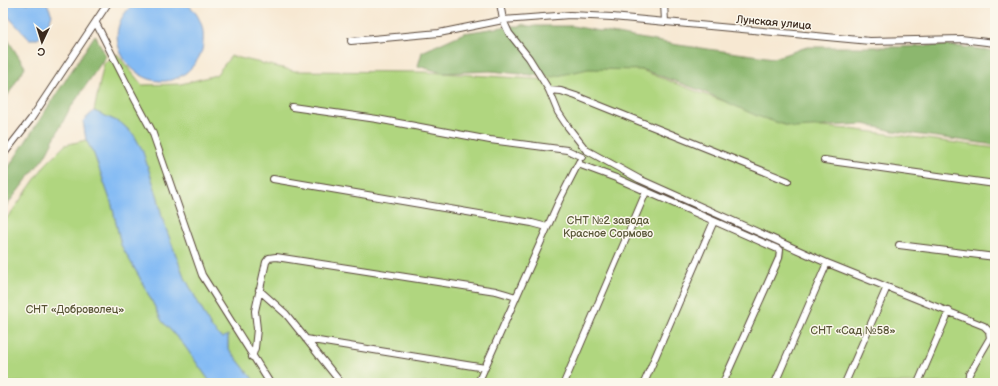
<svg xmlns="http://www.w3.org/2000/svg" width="998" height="386" viewBox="0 0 998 386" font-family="'Balsamiq Sans',sans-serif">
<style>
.green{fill:#b0d67f;stroke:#76804e}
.forest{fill:#8cb76e;stroke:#647046}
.water{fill:#84bbf4;stroke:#607289}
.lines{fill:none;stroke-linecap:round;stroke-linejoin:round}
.street-casing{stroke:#574639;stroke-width:8}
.street{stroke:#fff;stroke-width:6}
.labels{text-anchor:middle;stroke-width:3;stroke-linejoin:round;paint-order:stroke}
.street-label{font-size:11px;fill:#3b2a1e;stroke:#fbf7ec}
.park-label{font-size:11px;fill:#585536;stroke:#fbf7ec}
</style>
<rect width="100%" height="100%" fill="#fbf7ec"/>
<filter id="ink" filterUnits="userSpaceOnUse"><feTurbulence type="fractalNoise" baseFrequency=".025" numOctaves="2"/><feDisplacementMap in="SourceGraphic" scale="8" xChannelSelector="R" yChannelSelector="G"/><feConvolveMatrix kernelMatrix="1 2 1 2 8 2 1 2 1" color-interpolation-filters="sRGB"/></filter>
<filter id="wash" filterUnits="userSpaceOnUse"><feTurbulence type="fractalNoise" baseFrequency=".012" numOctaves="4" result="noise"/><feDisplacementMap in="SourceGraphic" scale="16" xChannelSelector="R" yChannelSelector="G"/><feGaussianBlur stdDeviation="0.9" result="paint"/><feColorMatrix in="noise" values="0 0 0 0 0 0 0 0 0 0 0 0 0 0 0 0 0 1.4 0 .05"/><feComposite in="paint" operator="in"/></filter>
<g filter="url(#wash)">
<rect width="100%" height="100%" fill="#f7e8d2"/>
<path class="green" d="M 523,24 L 703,94 L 794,125 L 850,129 L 995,148 L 995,383 L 256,383 L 228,348 L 228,335 L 222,338 L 211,327 L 183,274 L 162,218 L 158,198 L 142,150 L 134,135 L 121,123 L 94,111 L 104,63 L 117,54 L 142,85 L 181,84 L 216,75 L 231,56 L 295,71 L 425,72 L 550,80 L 511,35 Z
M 86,140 L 94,154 L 112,205 L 121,245 L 140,278 L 162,321 L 184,345 L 211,383 L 3,383 L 3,222 L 11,213 L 45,165 L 65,145 Z"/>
<path class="forest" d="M 509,26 L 572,26 L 678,45 L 774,58 L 807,47 L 902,47 L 947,45 L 995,51 L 995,145 L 893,131 L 864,124 L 794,128 L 757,116 L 702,91 L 644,70 L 588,69 L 553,77 L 490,71 L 443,73 L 418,66 L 422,52 L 464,33 Z
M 3,32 L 25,67 L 3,103 Z
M 95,35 L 106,56 L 69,110 L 45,156 L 3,210 L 3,176 Z"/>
<path class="water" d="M 3,3 L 47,3 L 52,15 L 45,32 L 38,39 L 29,39 L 3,11 Z
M 135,3 L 186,3 C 199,13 205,27 203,43 C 203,52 198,60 192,67 C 152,111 85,42 135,3 Z
M 94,111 L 121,123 L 134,135 L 142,149 L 158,198 L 162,218 L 183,274 L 211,327 L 222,338 L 228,335 L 228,348 L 256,383 L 211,383 L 184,345 L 162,321 L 140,278 L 121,245 L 112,205 L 94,154 L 86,140 L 83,121 Z"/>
</g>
<g filter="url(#ink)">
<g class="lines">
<defs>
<path id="street" d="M 500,3 L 503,20 L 509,33 L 529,58 L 549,90 L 558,112 L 568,127 L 586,150 L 639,179 L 827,263 L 984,326 L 989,331 L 990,338 L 969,374 L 968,383
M 664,3 L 665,22
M 96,23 L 130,90 L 152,131 L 202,275 L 270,383
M 351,41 L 439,33 L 503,20 L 570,15 L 612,17 L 870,41 L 961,39 L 995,43
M 549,90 L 561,91 L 576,96 L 788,181
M 292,107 L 377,119 L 490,140 L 567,150 L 582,157
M 3,155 L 31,119 L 108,3
M 824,160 L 995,184
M 578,164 L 616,178 L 780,250 L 779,258 L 723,383
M 273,179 L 532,223 L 547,227
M 899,245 L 995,257
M 259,290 L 286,314 L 341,383
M 306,339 L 485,368
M 252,357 L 255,348 L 257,329 L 255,311 L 266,262 L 269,258 L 276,257 L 496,291 L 516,297
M 478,383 L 559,201 L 579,162
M 564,383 L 646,192
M 644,383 L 714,221
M 775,383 L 827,263
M 845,383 L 887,287
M 918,383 L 949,311"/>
</defs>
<use href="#street" class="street-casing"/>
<use href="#street" class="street"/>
</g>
</g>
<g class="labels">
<g class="street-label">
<text transform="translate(774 22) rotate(5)" y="4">Лунская улица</text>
</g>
<g class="park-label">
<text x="608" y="224">СНТ №2 завода<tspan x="608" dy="13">Красное Сормово</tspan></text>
<text x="75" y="313">СНТ «Доброволец»</text>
<text x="853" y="334">СНТ «Сад №58»</text>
</g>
</g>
<rect width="998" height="386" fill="none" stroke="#fbf7ec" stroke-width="16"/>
<g transform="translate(42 42) rotate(184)" stroke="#fbf7ec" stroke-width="3" paint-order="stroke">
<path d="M0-3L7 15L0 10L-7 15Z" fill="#3b2a1e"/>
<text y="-6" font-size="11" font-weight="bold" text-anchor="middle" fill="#3b2a1e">С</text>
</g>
</svg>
